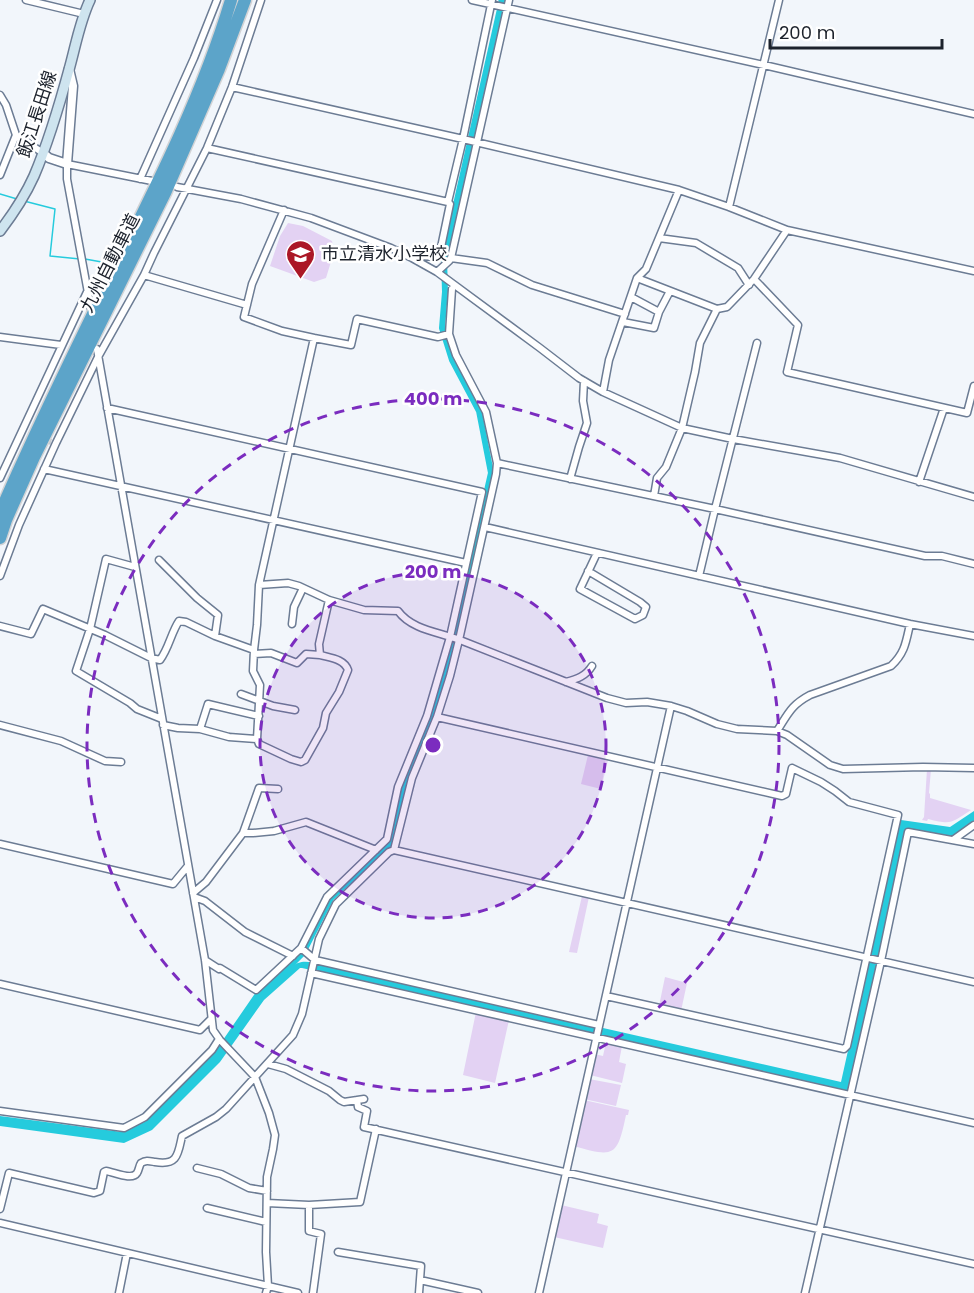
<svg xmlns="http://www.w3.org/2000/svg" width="974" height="1293" viewBox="0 0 974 1293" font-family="Poppins,'Noto Sans JP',sans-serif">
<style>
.green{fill:#e3d2f3}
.water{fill:#25cbdd}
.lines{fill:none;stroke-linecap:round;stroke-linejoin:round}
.stream{stroke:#25cbdd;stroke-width:1.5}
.canal{stroke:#25cbdd;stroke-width:6}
.minor-tunnel{stroke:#c7ccd2;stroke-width:6;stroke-dasharray:6 3;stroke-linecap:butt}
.minor-casing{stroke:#6c7c94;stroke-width:9}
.tertiary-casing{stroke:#6c7c94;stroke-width:11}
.secondary-casing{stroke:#6c7c94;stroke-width:12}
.motorway-casing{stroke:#d2d3d5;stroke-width:15}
.minor{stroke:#fff;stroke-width:6}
.tertiary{stroke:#fff;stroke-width:8}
.secondary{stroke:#cee4ef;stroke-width:9}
.motorway{stroke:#5ca4c9;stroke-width:12}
.ring{fill:none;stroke:#7b2cbf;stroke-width:3;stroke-dasharray:10 8}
.labels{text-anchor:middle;stroke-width:5;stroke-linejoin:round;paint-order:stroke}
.street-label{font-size:18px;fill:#1c222c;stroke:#fff}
.poi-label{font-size:18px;fill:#1c222c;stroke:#fff;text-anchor:start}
.centre{fill:#7b2cbf;stroke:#fff;stroke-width:3}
.ring-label{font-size:18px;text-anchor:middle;font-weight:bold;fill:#7b2cbf;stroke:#fff;stroke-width:5;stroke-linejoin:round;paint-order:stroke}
</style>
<rect width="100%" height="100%" fill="#f2f6fb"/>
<path class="green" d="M 288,223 L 303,226 L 332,241 L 334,252 L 326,278 L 314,282 L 270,266 L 280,236 Z
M 588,755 L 608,760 L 601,789 L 581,784 Z
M 927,769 L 931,769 L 929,793 L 930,794 L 930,798 L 971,810 C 951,823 952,825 928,819 L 927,821 L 922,820 L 924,817 Z
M 582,896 L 589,897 L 577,953 L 569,952 Z
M 665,977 L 687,983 L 681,1011 L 659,1006 Z
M 476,1012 L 509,1020 L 495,1083 L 463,1075 Z
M 606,1042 L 622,1046 L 619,1062 L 626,1064 L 622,1083 L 590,1075 L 594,1054 L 603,1056 Z
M 589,1079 L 621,1085 L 616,1106 L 584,1099 Z
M 584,1100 L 629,1110 L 628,1115 L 626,1115 C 617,1158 614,1157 573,1146 Z
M 561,1205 L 599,1214 L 597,1223 L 608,1226 L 603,1248 L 554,1237 Z"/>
<path class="water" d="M 974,811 L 974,821 L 952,837 L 907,829 L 849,1091 L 848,1092 L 302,968 L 300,968 L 264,1000 L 220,1062 L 152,1130 L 124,1143 L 0,1126 L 0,1116 L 122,1132 L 146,1121 L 214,1053 L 256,992 L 286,965 L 290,968 C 301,959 308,962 321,964 L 841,1082 L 894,844 L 901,820 L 950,827 Z"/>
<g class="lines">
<path class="stream" d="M 499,0 L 502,1
M 0,194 L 17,199
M 24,201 L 55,209 L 50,256 L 80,259
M 85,259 L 113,264"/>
<path class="canal" d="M 284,972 L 303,953 L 331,898 L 390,843 L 404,782 L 431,717 L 451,648 L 491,473 L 479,411 L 452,360 L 442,328 L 445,292 L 444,258 L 502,0"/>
<path class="minor-tunnel" d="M 28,436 L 52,442"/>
<defs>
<path id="minor" d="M 26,0 L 84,14
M 472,0 L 764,65 L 974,114
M 232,87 L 463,139 L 679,190 L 729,207 L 787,230 L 974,271
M 0,95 L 6,105 L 16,135 L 0,175
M 16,135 L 43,153
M 207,148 L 448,202
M 140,179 L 194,58 L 217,0
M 177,187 L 241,199 L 311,218 L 391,248 L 412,258 L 437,272 L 540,348 L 579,378 L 603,392 L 682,428 L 733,439 L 840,458 L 974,497
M 729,207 L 779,0
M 284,210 L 252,284 L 244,317 L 282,331 L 314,338 L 351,345 L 357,319 L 438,337 L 449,334
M 659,238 L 696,243 L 738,268 L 749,285
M 412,258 L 419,256 L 439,257 L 450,204 L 448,202 L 463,139 L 492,0
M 451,258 L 487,263 L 532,285 L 625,314
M 437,272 L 449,261 L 451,258 L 509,0
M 144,275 L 247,305
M 637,278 L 717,309 L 727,307 L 754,279 L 787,230
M 754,279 L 798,325 L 787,372 L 967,413 L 974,386
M 631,297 L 659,312 L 670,291
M 91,309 L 67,179 L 67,164 L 152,181
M 623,322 L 654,328 L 659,312
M 0,337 L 61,345
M 314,338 L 259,585 L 257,625 L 254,650 L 253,671 L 260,685 L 257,739 L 259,744 L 291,759 L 301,762 L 305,760 L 323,728 L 326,713 L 339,692 L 348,670 C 344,659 331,658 320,655 L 319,644 L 329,600
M 97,349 L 205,960 L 213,1030 L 220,1040 L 255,1077 L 269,1113 L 275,1135 L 273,1149 L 267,1177 L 266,1252 L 268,1286 L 266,1293
M 603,392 L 609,360 L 637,278 L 646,269 L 679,190
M 107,408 L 482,492 L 450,637 L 427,716 L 398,787 L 387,839 L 327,897 L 301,948 L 256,990 L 220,968 L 219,969 L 205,960
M 497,463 L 715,509 L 925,556 L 942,556 L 974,564
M 44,469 L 466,563
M 0,478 L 87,292
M 570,479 L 579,447 L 587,423 L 583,401 L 584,381
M 919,482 L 944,408
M 654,496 L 657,478 L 666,467 L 682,428 L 695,372 L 700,343 L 717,309
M 485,527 L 910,624 L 974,636
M 159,560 L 197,598 L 218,615 L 215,636
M 135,567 L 106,559 L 90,629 L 76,671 L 130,703 L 137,709 L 162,719
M 588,571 L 640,602 L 646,607 L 643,615 L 635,619 L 580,589 L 597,553
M 0,576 L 19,525 L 56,443 L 98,357 L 144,275 L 154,253 L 207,148 L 232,87 L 261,0
M 699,576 L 715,509 L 757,343
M 259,585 L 288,583 L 299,586 L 329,600 L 364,610 L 398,611 C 412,630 439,632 460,640 C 509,659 558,679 607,698 L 626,703 L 647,702 L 671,706 L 687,711 L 717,724 L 737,729 L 777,731 L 787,735 L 830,765 L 843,769 L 923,767 L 974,768
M 292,624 L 294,607 L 303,588
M 0,626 L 31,634 L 43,609 L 105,635 L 151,658 L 160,660 C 169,648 171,633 179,621 L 186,622 L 215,636 L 254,650
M 254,654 L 271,653 L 297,663 L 306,654 L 320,655
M 566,682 C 577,679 586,676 592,666
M 241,694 L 273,706 L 295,710
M 437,717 L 782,796 L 786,794 L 792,768 L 821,782 L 835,791 L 849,802 L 898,815 L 847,1046 L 844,1049 L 606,996
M 0,725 L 61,741 L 105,761 L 121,762
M 163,725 L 178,728 L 200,729 L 229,737 L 257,739
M 200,729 L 208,704 L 259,716
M 777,731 C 788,714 791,705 810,695 L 891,666 C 905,653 906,642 910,624
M 243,833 L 253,833 L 274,831 L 306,822 L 376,850
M 953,840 L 974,825
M 0,844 L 173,884 L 187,867
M 394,850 L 412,778 L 437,717 L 450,676 L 459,640 L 496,474 L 497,463 L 486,412 L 456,355 L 449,334 L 452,289
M 193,893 L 206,882 L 243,833 L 259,788 L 278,789
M 194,897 L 205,901 L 245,932 L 293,956
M 301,948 L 315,960 L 599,1025
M 311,973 L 974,1123
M 0,984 L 200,1030 L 211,1019
M 268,1064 L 286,1069 L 329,1091 L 340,1100 L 344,1102 L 364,1099
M 357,1100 L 358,1107 L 367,1111 L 364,1127 L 974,1264
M 0,1111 L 124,1128 L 145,1117 L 212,1050 L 219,1039
M 197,1168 L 221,1174 L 249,1188 L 267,1191
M 267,1203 L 309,1205 L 360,1202 L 376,1129
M 309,1205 L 309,1231 L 321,1234 L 313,1293
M 207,1208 L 266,1222
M 0,1209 L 9,1173 L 94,1193 L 100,1191 L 104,1172 L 106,1171 C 114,1172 132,1181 137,1173 C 139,1170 139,1166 141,1163 C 146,1160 149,1161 155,1162 C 178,1166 178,1154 182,1136 L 216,1117 L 226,1109 L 293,1035 L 302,1014 L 319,939 L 336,904 L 389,852 L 394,850 L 974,982
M 0,1223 L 298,1293
M 338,1252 L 421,1266 L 419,1293
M 420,1280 L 478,1293
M 119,1293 L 127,1253
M 539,1293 L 671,706
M 805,1293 L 881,961 L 908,832 L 974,844"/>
<path id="tertiary" d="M 43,153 L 49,158 L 67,164 L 73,86 L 69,69"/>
<path id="secondary" d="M 0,231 C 13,214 25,196 34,176 C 49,141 60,103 70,66 C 76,44 80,21 90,0"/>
<path id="motorway" d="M 0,513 C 35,431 75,351 114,271 C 158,183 203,94 231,0
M 0,538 L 6,520 L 34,457 L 165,193 L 219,69 L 245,0"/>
</defs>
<use href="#minor" class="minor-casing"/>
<use href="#tertiary" class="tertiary-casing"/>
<use href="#secondary" class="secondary-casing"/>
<use href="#motorway" class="motorway-casing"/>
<use href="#minor" class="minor"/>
<use href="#tertiary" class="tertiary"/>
<use href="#secondary" class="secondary"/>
<use href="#motorway" class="motorway"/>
</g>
<circle cx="433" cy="745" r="173" fill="#7b2cbf" fill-opacity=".12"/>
<g class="ring">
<circle cx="433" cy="745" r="173"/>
<circle cx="433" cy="745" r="346"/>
</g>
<defs>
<symbol id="school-pin" viewBox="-11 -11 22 30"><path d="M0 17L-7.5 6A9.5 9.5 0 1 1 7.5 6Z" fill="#ab1726" stroke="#fff"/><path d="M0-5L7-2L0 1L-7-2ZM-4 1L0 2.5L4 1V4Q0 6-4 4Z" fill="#fff"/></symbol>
</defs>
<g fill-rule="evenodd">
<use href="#school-pin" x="284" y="238" width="33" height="45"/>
</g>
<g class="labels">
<g class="street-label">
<text transform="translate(37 114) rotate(-72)" y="6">飯江長田線</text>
<text transform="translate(110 263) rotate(-63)" y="6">九州自動車道</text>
</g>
<g class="poi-label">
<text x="321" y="260">市立清水小学校</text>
</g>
</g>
<circle cx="433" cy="745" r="9" class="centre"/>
<g class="ring-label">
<text x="433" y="405">400 m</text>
<text x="433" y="578">200 m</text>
</g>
<path d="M770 39v9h172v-9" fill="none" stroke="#1c222c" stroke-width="3"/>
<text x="779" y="39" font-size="18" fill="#1c222c" stroke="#ffffff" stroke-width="4.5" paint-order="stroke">200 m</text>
</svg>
